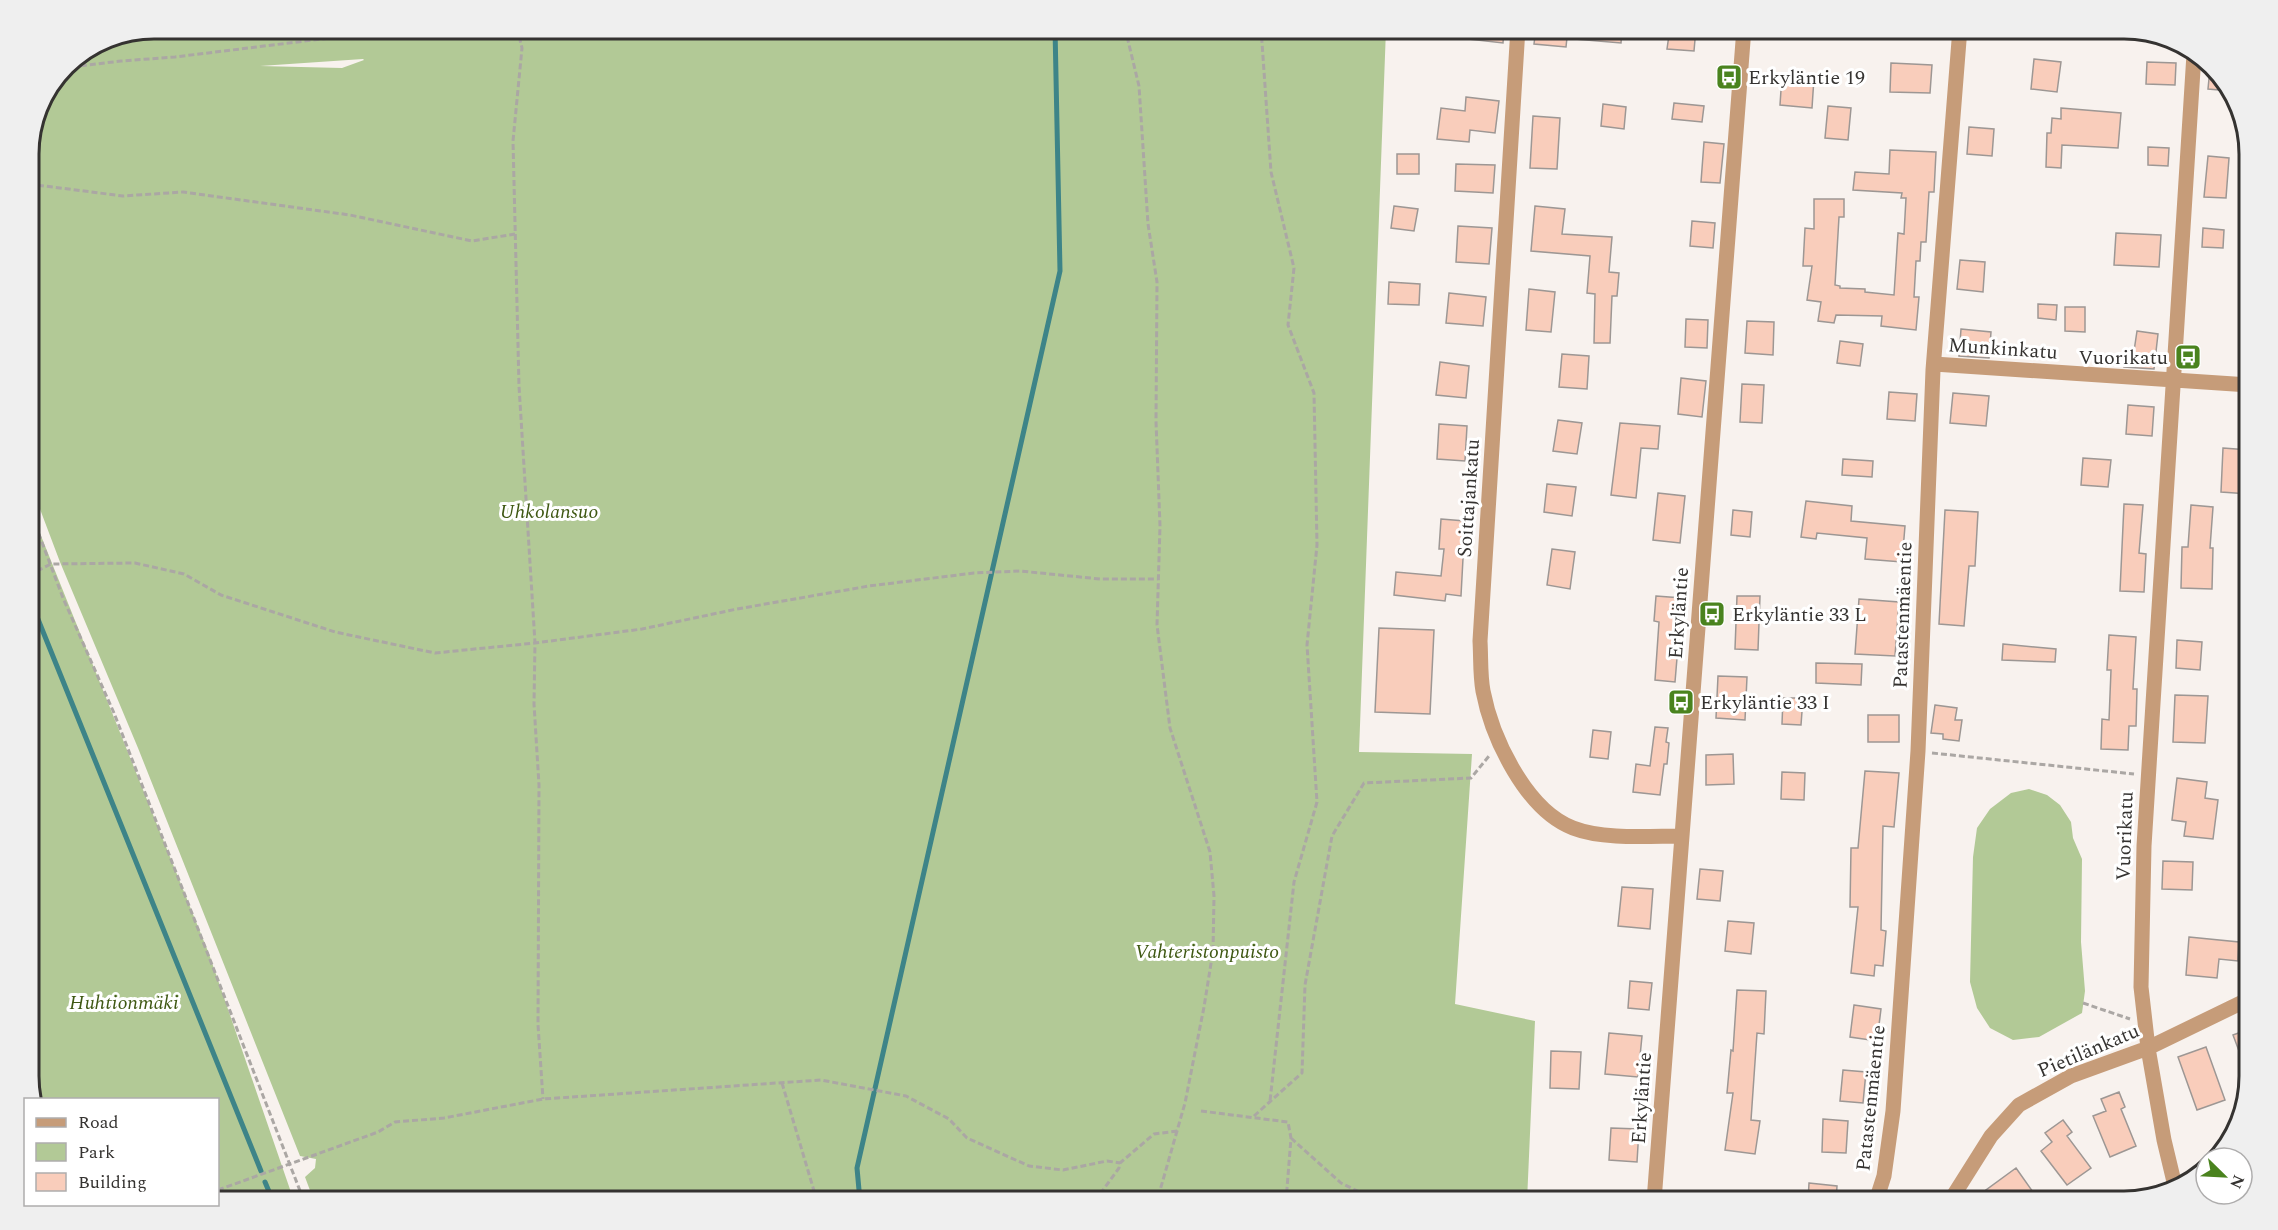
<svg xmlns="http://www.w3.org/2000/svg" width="2278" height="1230" viewBox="0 0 2278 1230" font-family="Spectral,serif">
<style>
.green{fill:#b2c996;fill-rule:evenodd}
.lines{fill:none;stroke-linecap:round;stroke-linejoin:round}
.stream{stroke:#3d8488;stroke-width:5}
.building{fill:#f9cdbb;stroke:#9d9794;stroke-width:1.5}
.path{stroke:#aba7a4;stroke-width:3;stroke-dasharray:6 3;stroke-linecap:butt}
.minor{stroke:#c69c79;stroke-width:15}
.labels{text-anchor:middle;stroke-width:6;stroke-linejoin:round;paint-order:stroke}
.poi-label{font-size:20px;fill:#353331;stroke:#fff;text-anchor:start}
.street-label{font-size:20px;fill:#353331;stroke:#fff}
.park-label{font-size:20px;font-style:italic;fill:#3f5813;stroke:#fff}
.rim{fill:none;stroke:#353331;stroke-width:3}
</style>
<rect width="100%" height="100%" fill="#f8f2ee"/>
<path class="green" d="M 154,29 L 1386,29 L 1359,752 L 1472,754 L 1455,1004 L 1535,1021 L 1527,1201 L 314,1201 L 305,1177 L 315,1168 L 316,1159 L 300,1156 L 138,748 L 60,562 L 29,480 L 29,146 L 38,106 L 66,65 L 106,38 ZM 364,60 L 342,68 L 260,66 L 363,59 Z
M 29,506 L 209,954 L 294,1201 L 218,1201 L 218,1100 L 34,1099 L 29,1084 Z
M 2029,789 L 2047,795 L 2060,805 L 2071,822 L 2073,838 L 2082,859 L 2081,942 L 2085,991 L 2082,1013 L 2039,1037 L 2013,1040 L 1990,1028 L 1977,1008 L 1970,982 L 1973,857 L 1977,828 L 1990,809 L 2011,793 Z"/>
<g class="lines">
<path class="stream" d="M 29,597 L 261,1171
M 265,1182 L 273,1201
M 860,1201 L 857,1168 L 1060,271 L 1055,28"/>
</g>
<path class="building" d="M 1461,28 L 1504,28 L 1503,43 L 1460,38 Z
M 1536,28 L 1568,28 L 1566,47 L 1534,44 Z
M 1575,28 L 1622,28 L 1621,43 L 1575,39 Z
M 1670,28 L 1696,28 L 1694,51 L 1667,49 Z
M 2034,59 L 2061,62 L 2057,92 L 2031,89 Z
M 2147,62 L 2176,63 L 2175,85 L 2146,84 Z
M 1891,63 L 1932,65 L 1930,93 L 1890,92 Z
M 2210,68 L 2229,85 L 2230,91 L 2208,89 Z
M 1782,75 L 1814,78 L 1812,108 L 1780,105 Z
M 1466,97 L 1499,101 L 1495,133 L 1470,130 L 1469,142 L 1437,139 L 1441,108 L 1465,111 Z
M 1674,103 L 1704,106 L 1702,122 L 1672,119 Z
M 1603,104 L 1626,107 L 1624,129 L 1601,126 Z
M 1828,106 L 1851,108 L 1848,140 L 1825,138 Z
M 2061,108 L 2121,113 L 2118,148 L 2062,145 L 2061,168 L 2046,167 L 2047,133 L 2051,133 L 2052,118 L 2061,119 Z
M 1533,116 L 1560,118 L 1557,169 L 1530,168 Z
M 1969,127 L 1994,129 L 1992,156 L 1967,154 Z
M 1704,142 L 1724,144 L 1720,183 L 1701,182 Z
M 2148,147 L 2169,148 L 2168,166 L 2148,165 Z
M 1890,150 L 1936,152 L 1934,192 L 1929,192 L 1926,242 L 1921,242 L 1920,261 L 1916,261 L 1914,297 L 1919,297 L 1916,330 L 1881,326 L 1882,316 L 1836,315 L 1834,323 L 1818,321 L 1821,302 L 1807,300 L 1812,266 L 1803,266 L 1805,228 L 1814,229 L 1814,199 L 1844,199 L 1844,217 L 1839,217 L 1835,285 L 1840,286 L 1840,288 L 1865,289 L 1865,292 L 1894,295 L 1898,233 L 1904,234 L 1906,198 L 1901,198 L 1902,193 L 1853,190 L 1855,172 L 1889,174 Z
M 1397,154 L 1419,154 L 1419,174 L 1397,174 Z
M 2208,156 L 2229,158 L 2226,198 L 2204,197 Z
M 1456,164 L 1495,165 L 1493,193 L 1455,191 Z
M 1394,206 L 1418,209 L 1414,231 L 1391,228 Z
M 1535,206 L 1565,209 L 1562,234 L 1612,237 L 1609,272 L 1619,273 L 1617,296 L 1612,296 L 1610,343 L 1594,343 L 1595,294 L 1587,293 L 1590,256 L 1531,251 Z
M 1692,221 L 1715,223 L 1713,248 L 1690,246 Z
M 1458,226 L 1492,228 L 1489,264 L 1456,262 Z
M 2203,228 L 2224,230 L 2223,248 L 2202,247 Z
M 2116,233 L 2161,235 L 2159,267 L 2114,265 Z
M 1960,260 L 1985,262 L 1983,292 L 1957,289 Z
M 1389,282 L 1420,284 L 1419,305 L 1388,304 Z
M 1529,289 L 1555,292 L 1551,332 L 1526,330 Z
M 1449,293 L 1486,297 L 1483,326 L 1446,323 Z
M 2038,304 L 2057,305 L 2056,320 L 2038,318 Z
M 2065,307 L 2085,307 L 2085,332 L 2065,331 Z
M 1686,319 L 1708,320 L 1707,348 L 1685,347 Z
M 1747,321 L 1774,322 L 1773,355 L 1745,353 Z
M 1961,329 L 1991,332 L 1989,358 L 1959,356 Z
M 2137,331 L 2158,334 L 2154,369 L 2124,367 L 2126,351 L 2134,351 Z
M 1840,341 L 1863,344 L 1860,366 L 1837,363 Z
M 1562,354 L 1589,356 L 1587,389 L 1559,387 Z
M 1440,362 L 1469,366 L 1466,398 L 1436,395 Z
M 1681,378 L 1706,381 L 1702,417 L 1678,414 Z
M 1742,384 L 1764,385 L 1762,423 L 1740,422 Z
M 1889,392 L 1917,394 L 1915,421 L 1887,419 Z
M 1953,393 L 1989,396 L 1986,426 L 1950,423 Z
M 2128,405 L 2154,407 L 2152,436 L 2126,434 Z
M 1558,420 L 1582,423 L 1577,454 L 1553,451 Z
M 1620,423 L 1660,426 L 1658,449 L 1641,448 L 1636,498 L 1611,495 Z
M 1439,424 L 1467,426 L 1465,461 L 1437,459 Z
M 2223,448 L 2249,450 L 2249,494 L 2221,492 Z
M 2083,458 L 2111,460 L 2108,487 L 2081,485 Z
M 1843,459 L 1873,461 L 1872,477 L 1842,475 Z
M 1547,484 L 1576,487 L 1572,516 L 1544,512 Z
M 1658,493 L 1685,496 L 1680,543 L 1653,540 Z
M 1806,501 L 1852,506 L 1851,521 L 1905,526 L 1902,562 L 1865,559 L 1867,538 L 1817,533 L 1816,539 L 1801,537 Z
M 2124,504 L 2143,505 L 2139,553 L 2146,554 L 2144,592 L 2120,591 Z
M 2191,505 L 2213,507 L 2210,548 L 2213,548 L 2212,589 L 2181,588 L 2182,547 L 2188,547 Z
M 1733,510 L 1752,512 L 1750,537 L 1731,535 Z
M 1945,510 L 1978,512 L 1975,566 L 1969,566 L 1964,626 L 1939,624 Z
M 1441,519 L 1465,521 L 1461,596 L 1446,594 L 1445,601 L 1394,595 L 1396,572 L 1441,576 L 1444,549 L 1439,549 Z
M 1552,549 L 1575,552 L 1570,589 L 1547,585 Z
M 1656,596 L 1682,598 L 1675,682 L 1655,680 L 1659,622 L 1654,621 Z
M 1737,596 L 1760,596 L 1758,650 L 1735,649 Z
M 1859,599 L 1899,602 L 1895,656 L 1855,654 Z
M 1379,628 L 1434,630 L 1430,714 L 1375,712 Z
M 2109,635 L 2136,637 L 2133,689 L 2137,689 L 2136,726 L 2129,726 L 2128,750 L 2101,749 L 2102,719 L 2109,720 L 2111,670 L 2107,670 Z
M 2177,640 L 2202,642 L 2200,670 L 2176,668 Z
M 2003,644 L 2056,649 L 2055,662 L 2002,660 Z
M 1816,663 L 1862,664 L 1861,685 L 1816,683 Z
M 1718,676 L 1747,677 L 1745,720 L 1716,718 Z
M 2175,695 L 2208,696 L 2205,743 L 2173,742 Z
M 1783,698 L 1803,698 L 1801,725 L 1782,724 Z
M 1935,705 L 1957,708 L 1955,720 L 1962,720 L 1959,741 L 1943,739 L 1943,734 L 1931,733 Z
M 1868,715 L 1899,715 L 1899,742 L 1868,742 Z
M 1655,727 L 1668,728 L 1666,742 L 1669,743 L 1667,764 L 1664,764 L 1660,795 L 1633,792 L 1636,764 L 1650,766 Z
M 1593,730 L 1611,732 L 1608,759 L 1590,757 Z
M 1733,754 L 1734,784 L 1706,785 L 1706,755 Z
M 1865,771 L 1899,773 L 1894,827 L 1883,826 L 1881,930 L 1886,931 L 1883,966 L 1875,965 L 1874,976 L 1851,973 L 1858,907 L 1850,907 L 1851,848 L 1858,848 Z
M 1782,772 L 1805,773 L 1804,800 L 1781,799 Z
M 2177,778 L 2207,782 L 2205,798 L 2218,800 L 2213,839 L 2184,836 L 2186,822 L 2172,820 Z
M 2163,861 L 2193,862 L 2192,890 L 2162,889 Z
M 1700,869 L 1723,871 L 1720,901 L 1697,899 Z
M 1622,887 L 1653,889 L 1650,929 L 1618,926 Z
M 1728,921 L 1754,923 L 1751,954 L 1725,951 Z
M 2189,937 L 2239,942 L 2238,961 L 2219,959 L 2217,978 L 2186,975 Z
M 1630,981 L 1652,983 L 1649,1010 L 1628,1008 Z
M 1737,990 L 1766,991 L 1764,1034 L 1757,1033 L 1751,1120 L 1760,1121 L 1755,1154 L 1725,1150 L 1733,1093 L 1727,1093 L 1731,1050 L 1733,1051 Z
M 1854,1005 L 1881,1009 L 1877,1041 L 1850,1037 Z
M 2249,1029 L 2250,1075 L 2248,1075 L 2233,1035 Z
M 1609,1033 L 1642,1036 L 1638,1077 L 1605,1074 Z
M 2206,1047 L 2225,1100 L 2197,1110 L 2178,1057 Z
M 1551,1051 L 1581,1052 L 1579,1089 L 1550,1088 Z
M 1843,1070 L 1866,1072 L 1863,1103 L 1840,1101 Z
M 2119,1092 L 2125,1107 L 2121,1109 L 2136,1146 L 2110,1157 L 2093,1116 L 2106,1111 L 2101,1099 Z
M 1823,1119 L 1848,1121 L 1846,1153 L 1822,1152 Z
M 2063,1120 L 2072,1132 L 2067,1136 L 2091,1168 L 2067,1185 L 2041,1151 L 2052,1142 L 2045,1133 Z
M 1611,1128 L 1639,1129 L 1637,1162 L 1609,1160 Z
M 2016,1168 L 2040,1202 L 1994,1202 L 1986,1190 Z
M 1809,1183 L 1837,1186 L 1836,1202 L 1808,1202 Z"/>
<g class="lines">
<path class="path" d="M 517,28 L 522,48 L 513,141 L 519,386 L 535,643 L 534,704 L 539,785 L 538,1025 L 543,1099
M 1125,28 L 1139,86 L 1148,224 L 1157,282 L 1156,421 L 1160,526 L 1157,625 L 1170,728 L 1210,852 L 1214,896 L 1213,951 L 1204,1007 L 1185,1103 L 1157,1201
M 1261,28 L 1271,172 L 1294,268 L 1288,325 L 1314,393 L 1317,545 L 1307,645 L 1317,802 L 1294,882 L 1270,1101
M 63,68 L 121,61 L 175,57 L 411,28
M 29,184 L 123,196 L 183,192 L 350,215 L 472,241 L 515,234
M 29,508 L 63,598 L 114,713 L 304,1201
M 29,575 L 51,564 L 135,563 L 184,574 L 221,595 L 335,632 L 435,653 L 535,643 L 642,629 L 737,609 L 869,586 L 974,573 L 1020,571 L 1100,579 L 1158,579
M 1932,753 L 2134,774
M 2083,1003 L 2130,1019
M 782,1083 L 817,1201
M 1201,1111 L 1288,1122 L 1291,1138 L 1286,1201
M 1254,1116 L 1302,1073 L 1305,985 L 1332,836 L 1364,783 L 1471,778 L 1489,756
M 1291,1138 L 1341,1183 L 1378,1201
M 218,1190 L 378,1132 L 395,1122 L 444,1118 L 543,1099 L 821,1080 L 906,1096 L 949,1119 L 967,1138 L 1029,1166 L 1063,1170 L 1107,1161 L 1120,1163
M 1095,1201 L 1119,1168 L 1120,1163 L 1154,1134 L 1178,1131"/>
<path class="minor" d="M 1518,28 L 1480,641 C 1481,657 1480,675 1483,691 C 1492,738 1526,810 1573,828 C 1604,840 1650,836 1682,836
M 1934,364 L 2249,385
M 2175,1186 L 2164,1140 L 2148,1048 L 2141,987 L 2144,846 L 2194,54
M 1654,1201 L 1744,28
M 1876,1201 L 1884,1176 L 1893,1111 L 1918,751 L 1933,370 L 1960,28
M 1950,1201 L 1991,1136 L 2019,1105 L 2071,1076 L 2148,1048 L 2249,999"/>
</g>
<defs>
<symbol id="bus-square" viewBox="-11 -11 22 22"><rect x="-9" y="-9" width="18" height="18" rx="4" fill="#4a831e" stroke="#fff"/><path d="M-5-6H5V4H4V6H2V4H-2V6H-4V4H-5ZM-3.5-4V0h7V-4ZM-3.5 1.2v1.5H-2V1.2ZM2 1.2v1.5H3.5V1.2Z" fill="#fff"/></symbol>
</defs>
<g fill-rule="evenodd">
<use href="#bus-square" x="1714" y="62" width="30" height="30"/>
<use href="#bus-square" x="2173" y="342" width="30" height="30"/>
<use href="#bus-square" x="1697" y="599" width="30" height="30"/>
<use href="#bus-square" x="1666" y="687" width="30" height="30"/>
</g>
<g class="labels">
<g class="poi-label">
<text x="1748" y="84">Erkyläntie 19</text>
<text x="2168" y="364" text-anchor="end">Vuorikatu</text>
<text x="1732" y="621">Erkyläntie 33 L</text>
<text x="1700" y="709">Erkyläntie 33 I</text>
</g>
<g class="street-label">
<text transform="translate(2003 348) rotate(4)" y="7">Munkinkatu</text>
<text transform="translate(1468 498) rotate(-86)" y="7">Soittajankatu</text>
<text transform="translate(1678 613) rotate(-86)" y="7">Erkyläntie</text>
<text transform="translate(1902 615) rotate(-88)" y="7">Patastenmäentie</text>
<text transform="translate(2124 836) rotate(-88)" y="7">Vuorikatu</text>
<text transform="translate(2088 1050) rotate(-23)" y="7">Pietilänkatu</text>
<text transform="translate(1641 1098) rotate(-86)" y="7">Erkyläntie</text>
<text transform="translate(1870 1098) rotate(-84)" y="7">Patastenmäentie</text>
</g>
<g class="park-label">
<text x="549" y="518">Uhkolansuo</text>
<text x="1207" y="958">Vahteristonpuisto</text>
<text x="124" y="1009">Huhtionmäki</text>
</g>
</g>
<path d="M0 0H2278V1230H0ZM154 39H2124A115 115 0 0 1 2239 154V1076A115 115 0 0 1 2124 1191H154A115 115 0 0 1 39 1076V154A115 115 0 0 1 154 39Z" fill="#efefef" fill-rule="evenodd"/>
<path class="rim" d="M154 39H2124A115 115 0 0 1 2239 154V1076A115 115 0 0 1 2124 1191H154A115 115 0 0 1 39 1076V154A115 115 0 0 1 154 39Z"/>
<rect x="24" y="1098" width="195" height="108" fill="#ffffff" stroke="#aeadad" stroke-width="1.5"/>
<rect x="36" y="1118" width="30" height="9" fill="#c69c79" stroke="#aeadad" stroke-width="1.5"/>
<text x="78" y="1128" font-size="18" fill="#353331">Road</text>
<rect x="36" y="1143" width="30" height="18" fill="#b2c996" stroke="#aeadad" stroke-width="1.5"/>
<text x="78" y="1158" font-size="18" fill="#353331">Park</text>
<rect x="36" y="1173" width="30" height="18" fill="#f9cdbb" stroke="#aeadad" stroke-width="1.5"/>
<text x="78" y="1188" font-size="18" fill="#353331">Building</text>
<g transform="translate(2224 1176) rotate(114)"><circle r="28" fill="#ffffff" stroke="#aeadad" stroke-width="1.5"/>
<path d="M0-4.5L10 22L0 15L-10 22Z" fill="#4a831e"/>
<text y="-9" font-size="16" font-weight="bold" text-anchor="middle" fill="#353331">N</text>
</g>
</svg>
